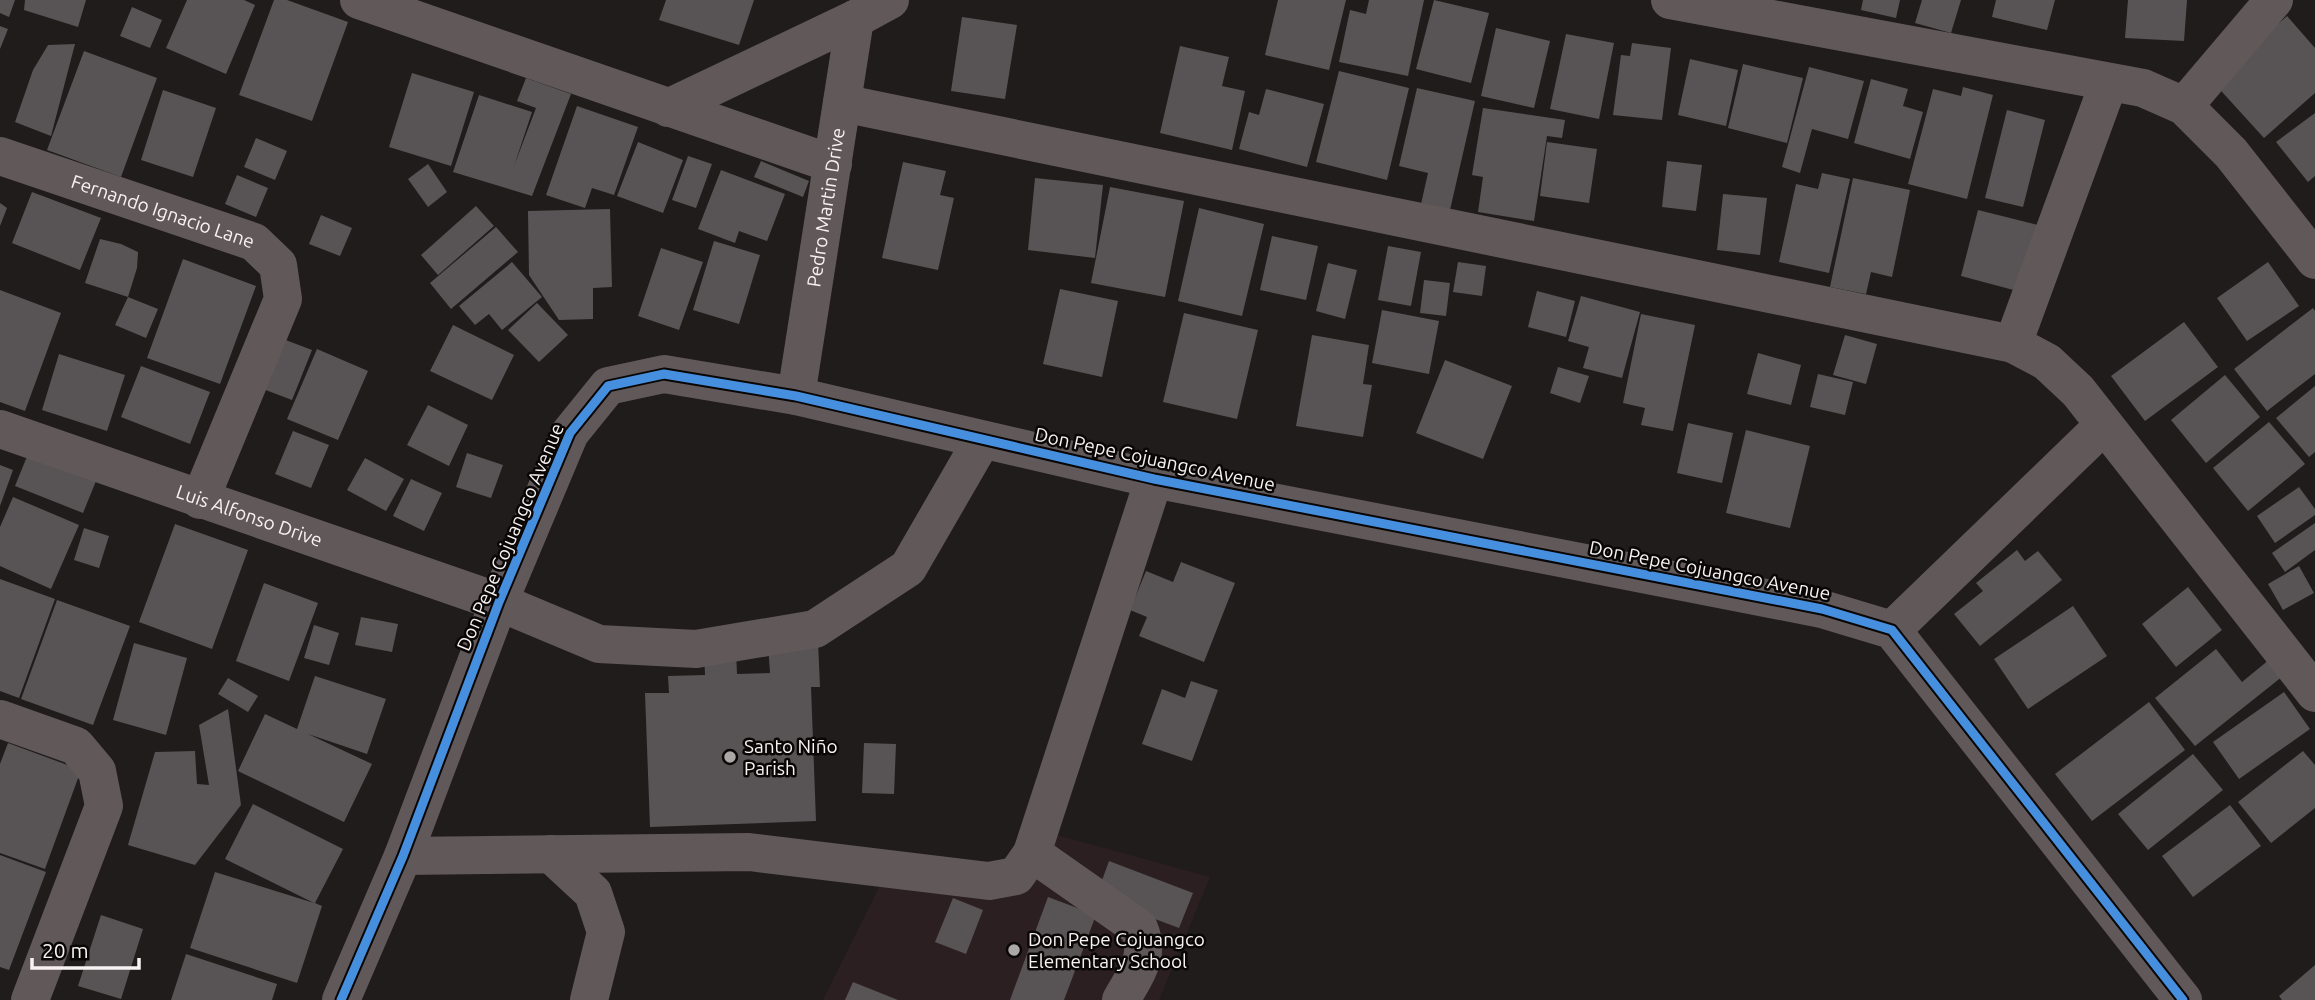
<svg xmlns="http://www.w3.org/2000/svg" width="2315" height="1000" viewBox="0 0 2315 1000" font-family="Ubuntu,sans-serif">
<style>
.built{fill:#2c1f21}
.building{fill:#585455}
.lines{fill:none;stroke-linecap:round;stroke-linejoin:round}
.minor{stroke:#615859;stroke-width:38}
.cycleway-casing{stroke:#090606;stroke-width:13}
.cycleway{stroke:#468fdf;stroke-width:9}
.poi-dot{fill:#aca7a7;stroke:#090606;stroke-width:2.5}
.labels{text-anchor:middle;stroke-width:5;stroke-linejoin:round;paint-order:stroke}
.street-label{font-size:19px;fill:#f8f2f2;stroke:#090606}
.poi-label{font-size:19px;fill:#f8f2f2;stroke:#090606;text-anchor:start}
</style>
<rect width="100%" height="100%" fill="#201c1c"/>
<path class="built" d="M 1053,834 L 1210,877 L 1159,1000 L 823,1000 L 881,883 L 1001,899 Z"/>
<path class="building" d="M 0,0 L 15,0 L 9,17 L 0,13 Z
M 25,0 L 86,0 L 78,27 L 24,10 Z
M 187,0 L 244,0 L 255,5 L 226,74 L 166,48 Z
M 274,0 L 287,0 L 348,22 L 312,121 L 239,95 Z
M 666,0 L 754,0 L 739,45 L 659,20 Z
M 1278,0 L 1346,0 L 1329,70 L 1265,55 Z
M 1369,0 L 1424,0 L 1408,76 L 1339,62 L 1350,10 L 1366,14 Z
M 1434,0 L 1489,13 L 1471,83 L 1416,69 Z
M 1863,0 L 1900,0 L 1896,18 L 1861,10 Z
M 1922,0 L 1961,0 L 1951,33 L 1915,23 Z
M 1996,0 L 2055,0 L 2047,30 L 1992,17 Z
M 2128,0 L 2187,0 L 2184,41 L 2125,38 Z
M 132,7 L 162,20 L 150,48 L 120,36 Z
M 2287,16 L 2315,48 L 2315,93 L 2264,138 L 2213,82 Z
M 962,17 L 1017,25 L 1005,99 L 951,91 Z
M 0,26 L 8,29 L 0,49 Z
M 1496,28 L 1550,41 L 1534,108 L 1481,96 Z
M 1566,34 L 1614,43 L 1599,119 L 1550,109 Z
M 1632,43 L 1671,48 L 1662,120 L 1613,115 L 1621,55 L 1630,56 Z
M 75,44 L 51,136 L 15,122 L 33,70 L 48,45 Z
M 1180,46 L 1229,57 L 1222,86 L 1245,91 L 1232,150 L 1160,133 Z
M 84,51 L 157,78 L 121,177 L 47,150 Z
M 1690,59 L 1738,70 L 1726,126 L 1678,115 Z
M 1743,64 L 1803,78 L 1787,143 L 1728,128 Z
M 1809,67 L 1864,81 L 1848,139 L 1812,129 L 1800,173 L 1782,167 Z
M 1339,71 L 1409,88 L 1387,180 L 1316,162 Z
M 412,73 L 474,92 L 451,166 L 389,147 Z
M 526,78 L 571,94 L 532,196 L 453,172 L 479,95 L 532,112 L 514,166 L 536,108 L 517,101 Z
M 1871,79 L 1908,89 L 1903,106 L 1923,112 L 1910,159 L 1854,143 Z
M 1963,87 L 1993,95 L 1967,199 L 1908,184 L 1933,89 L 1961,96 Z
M 1417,88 L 1475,101 L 1450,210 L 1421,204 L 1428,173 L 1399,166 Z
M 1266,89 L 1324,104 L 1307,167 L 1239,149 L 1249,112 L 1259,115 Z
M 163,90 L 216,108 L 193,177 L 141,160 Z
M 577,106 L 638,127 L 614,195 L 592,188 L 585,208 L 546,195 Z
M 1483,108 L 1565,120 L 1562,138 L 1547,136 L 1534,221 L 1478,212 L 1483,177 L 1472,175 Z
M 2007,110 L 2045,120 L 2023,207 L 1985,198 Z
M 2315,113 L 2315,176 L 2308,182 L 2276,142 Z
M 256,138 L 287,151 L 275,180 L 244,167 Z
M 638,142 L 683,160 L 663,213 L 617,196 Z
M 1547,142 L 1597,149 L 1589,203 L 1540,196 Z
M 688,156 L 712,164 L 696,208 L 672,200 Z
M 761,161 L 809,181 L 803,197 L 754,177 Z
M 1667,161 L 1702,165 L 1696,211 L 1662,207 Z
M 903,162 L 946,171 L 940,195 L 954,198 L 938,270 L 882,258 Z
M 428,164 L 447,192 L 428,207 L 408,179 Z
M 721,170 L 785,194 L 767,241 L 739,231 L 735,243 L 698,229 Z
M 1822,173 L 1850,179 L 1829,273 L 1779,262 L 1796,184 L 1818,189 Z
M 237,175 L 268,188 L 256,217 L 225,204 Z
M 1035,178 L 1103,185 L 1095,258 L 1028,250 Z
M 1853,178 L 1910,190 L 1892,277 L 1871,272 L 1866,294 L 1830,287 Z
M 1110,187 L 1184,201 L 1165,297 L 1091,283 Z
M 32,192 L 101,218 L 80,270 L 12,243 Z
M 1723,194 L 1767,198 L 1760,255 L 1717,250 Z
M 0,203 L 7,208 L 0,226 Z
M 476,206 L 494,226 L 438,275 L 421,255 Z
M 1199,208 L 1264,224 L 1242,316 L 1178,301 Z
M 610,209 L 612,287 L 593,288 L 593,319 L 559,320 L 529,275 L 528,211 Z
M 1978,210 L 2038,225 L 2021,292 L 1961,276 Z
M 321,215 L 352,228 L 340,256 L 309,244 Z
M 496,227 L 518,252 L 451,309 L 430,283 Z
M 1272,236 L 1318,246 L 1306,300 L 1260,290 Z
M 100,239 L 121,244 L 138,252 L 137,268 L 128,297 L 158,309 L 146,338 L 115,325 L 128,297 L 85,283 Z
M 714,241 L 760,255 L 739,324 L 693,310 Z
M 1388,246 L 1421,252 L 1411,306 L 1378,300 Z
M 661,248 L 703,262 L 679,330 L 638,316 Z
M 183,259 L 256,286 L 220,384 L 147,358 Z
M 512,262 L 542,297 L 502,330 L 489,314 L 475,325 L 459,306 Z
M 1458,262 L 1486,266 L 1482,296 L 1453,292 Z
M 2268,262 L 2299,306 L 2247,341 L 2217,298 Z
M 1328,263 L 1357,270 L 1345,319 L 1316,311 Z
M 1424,280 L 1450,283 L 1446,316 L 1420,313 Z
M 1060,289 L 1118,301 L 1102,377 L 1043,364 Z
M 0,290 L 61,313 L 25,411 L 0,402 Z
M 1537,291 L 1575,301 L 1566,337 L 1528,327 Z
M 1581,296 L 1640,312 L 1622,378 L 1583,368 L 1589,347 L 1568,341 Z
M 537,303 L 568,335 L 539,362 L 508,330 Z
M 2313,308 L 2315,311 L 2315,374 L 2267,411 L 2234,369 Z
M 1382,310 L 1439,321 L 1429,374 L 1372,363 Z
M 1184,313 L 1258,330 L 1237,419 L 1163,402 Z
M 1641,314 L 1695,325 L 1673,431 L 1641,425 L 1645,408 L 1623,403 Z
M 2184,322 L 2218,367 L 2145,421 L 2111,376 Z
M 453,325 L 514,355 L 492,400 L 430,371 Z
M 1312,335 L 1369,345 L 1363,384 L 1372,385 L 1363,437 L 1296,426 Z
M 1845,335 L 1877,344 L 1866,384 L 1833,375 Z
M 283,339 L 312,350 L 292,400 L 263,389 Z
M 317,349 L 368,371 L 338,440 L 287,419 Z
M 1758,353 L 1801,365 L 1791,405 L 1747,394 Z
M 59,354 L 125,375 L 107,431 L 42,410 Z
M 1445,360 L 1512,386 L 1483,459 L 1416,433 Z
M 141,366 L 210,392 L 190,444 L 121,417 Z
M 1558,367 L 1589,376 L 1580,403 L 1550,393 Z
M 1818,374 L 1853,382 L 1845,415 L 1810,407 Z
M 2225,375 L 2260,417 L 2206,463 L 2171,420 Z
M 2315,386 L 2315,452 L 2309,457 L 2276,418 Z
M 428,405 L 468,425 L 449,466 L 407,445 Z
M 2269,422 L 2305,464 L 2248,511 L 2213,468 Z
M 1688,423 L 1733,433 L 1722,483 L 1677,473 Z
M 1746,430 L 1810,446 L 1790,528 L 1726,513 Z
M 293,431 L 329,445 L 311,488 L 275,474 Z
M 467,453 L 503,465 L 491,498 L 456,487 Z
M 28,454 L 96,481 L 83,513 L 15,486 Z
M 365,458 L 404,479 L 386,511 L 347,490 Z
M 0,465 L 13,470 L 0,506 Z
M 411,479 L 442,493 L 424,531 L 393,516 Z
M 2299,487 L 2315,509 L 2315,515 L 2275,543 L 2257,516 Z
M 13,497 L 79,525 L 51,589 L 0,566 L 0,527 Z
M 2315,523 L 2315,550 L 2285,572 L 2272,553 Z
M 175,524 L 248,550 L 212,649 L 139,622 Z
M 84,528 L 109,536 L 99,568 L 74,560 Z
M 2017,550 L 2025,561 L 2038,551 L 2062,580 L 1980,646 L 1954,614 L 1983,591 L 1976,583 Z
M 1181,562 L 1235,583 L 1204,662 L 1139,636 L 1147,617 L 1130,610 L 1146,571 L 1173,582 Z
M 2299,566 L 2314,593 L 2283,610 L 2268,584 Z
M 0,579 L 55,599 L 19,698 L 0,691 Z
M 264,583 L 318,603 L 289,681 L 236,661 Z
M 2188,587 L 2222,630 L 2176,667 L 2142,624 Z
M 57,600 L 130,626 L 93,725 L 21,699 Z
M 2073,606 L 2107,656 L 2028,709 L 1994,659 Z
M 361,617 L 398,624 L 392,652 L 355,645 Z
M 314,625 L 339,633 L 329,665 L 304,658 Z
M 818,641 L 820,687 L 811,687 L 816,821 L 650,827 L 645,693 L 669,693 L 668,676 L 705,675 L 704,652 L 736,651 L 737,674 L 770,673 L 768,643 Z
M 134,643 L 187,658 L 166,735 L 113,720 Z
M 2216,649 L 2242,682 L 2270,659 L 2283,676 L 2195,746 L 2155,698 Z
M 315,676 L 386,699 L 367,754 L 308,734 L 372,764 L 344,822 L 238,771 L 265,714 L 297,729 Z
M 228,678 L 258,696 L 248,712 L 218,694 Z
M 1191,681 L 1218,690 L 1192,761 L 1142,744 L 1162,689 L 1185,698 Z
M 2284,692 L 2310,729 L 2239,779 L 2213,742 Z
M 2149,702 L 2185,750 L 2092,821 L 2055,774 Z
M 228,709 L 241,805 L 195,865 L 128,845 L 155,752 L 195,751 L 197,784 L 209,785 L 199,725 Z
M 8,743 L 81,770 L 45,869 L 0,853 L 0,764 Z
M 864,743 L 896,744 L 894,794 L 862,793 Z
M 2303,751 L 2315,765 L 2315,808 L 2271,843 L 2238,802 Z
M 2193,754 L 2223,790 L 2148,850 L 2118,814 Z
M 253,804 L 343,849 L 315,903 L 322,906 L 297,983 L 190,948 L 215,872 L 314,903 L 225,859 Z
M 2230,805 L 2261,846 L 2193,897 L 2162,856 Z
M 0,855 L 46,872 L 9,970 L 0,967 Z
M 1109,861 L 1193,893 L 1179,928 L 1096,897 Z
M 1048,897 L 1096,915 L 1064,1000 L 1010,1000 Z
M 953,898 L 983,910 L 966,954 L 935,942 Z
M 101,915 L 143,929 L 121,999 L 78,986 Z
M 186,954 L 277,984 L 272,1000 L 171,1000 Z
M 2315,965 L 2315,1000 L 2282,1000 L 2279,996 Z
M 853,982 L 898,1000 L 845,1000 Z"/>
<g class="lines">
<g class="minor">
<path d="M 359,0 L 833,164"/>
<path d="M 1670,0 L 2143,88 L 2184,106 L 2231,153 L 2315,260"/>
<path d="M 842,103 L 2013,344 L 2047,362 L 2078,391 L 2315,693"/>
<path d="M 2184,106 L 2274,0"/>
<path d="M 668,108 L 855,19 L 890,0"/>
<path id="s1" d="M 0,156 L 254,242 L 278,265 L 283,299 L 200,500"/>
<path d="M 2013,344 L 2109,82"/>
<path id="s2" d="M 796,396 L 855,19"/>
<path id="s3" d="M 0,429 L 499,602 L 599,644 L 696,649 L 815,629 L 908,568 L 982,440"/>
<path d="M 1892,630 L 2103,426"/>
<path d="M 0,719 L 76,746 L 97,771 L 104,806 L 30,1000"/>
<path d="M 1032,853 L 1139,928 C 1151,957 1135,975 1121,1000"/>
<path d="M 551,854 L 593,893 L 606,932 L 589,1000"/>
<path d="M 403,856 L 749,852 L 989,881 L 1016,876 L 1032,853 L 1154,479"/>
<path d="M 341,1000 L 403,856 L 499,602 L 570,433 L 608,386 L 664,374 L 796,396 L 1154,479 L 1822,609 L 1892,630 L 2183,1000"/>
</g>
<defs>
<path id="cycleway" d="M 341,1000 L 403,856 L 499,602 L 570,433 L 608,386 L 664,374 L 796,396 L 1154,479 L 1822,609 L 1892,630 L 2183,1000"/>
</defs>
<use href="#cycleway" class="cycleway-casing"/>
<use href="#cycleway" class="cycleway"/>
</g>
<g class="poi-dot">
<circle cx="730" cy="757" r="7"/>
<circle cx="1014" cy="950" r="7"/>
</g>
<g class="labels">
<g class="street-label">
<text dy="7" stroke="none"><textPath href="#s2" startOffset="191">Pedro Martin Drive</textPath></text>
<text dy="7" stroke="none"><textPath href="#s1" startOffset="172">Fernando Ignacio Lane</textPath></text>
<text transform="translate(1155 459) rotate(12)" y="7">Don Pepe Cojuangco Avenue</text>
<text dy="7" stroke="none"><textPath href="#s3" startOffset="264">Luis Alfonso Drive</textPath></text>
<text transform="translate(510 537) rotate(-67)" y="7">Don Pepe Cojuangco Avenue</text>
<text transform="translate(1710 570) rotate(11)" y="7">Don Pepe Cojuangco Avenue</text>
</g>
<g class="poi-label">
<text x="744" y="753">Santo Niño<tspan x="744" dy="22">Parish</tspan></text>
<text x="1028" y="946">Don Pepe Cojuangco<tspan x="1028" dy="22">Elementary School</tspan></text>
</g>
</g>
<path d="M32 958v10h107v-10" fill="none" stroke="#f8f2f2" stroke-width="3.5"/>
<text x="42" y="958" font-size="21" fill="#f8f2f2" stroke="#090606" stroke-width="5" paint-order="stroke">20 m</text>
</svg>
